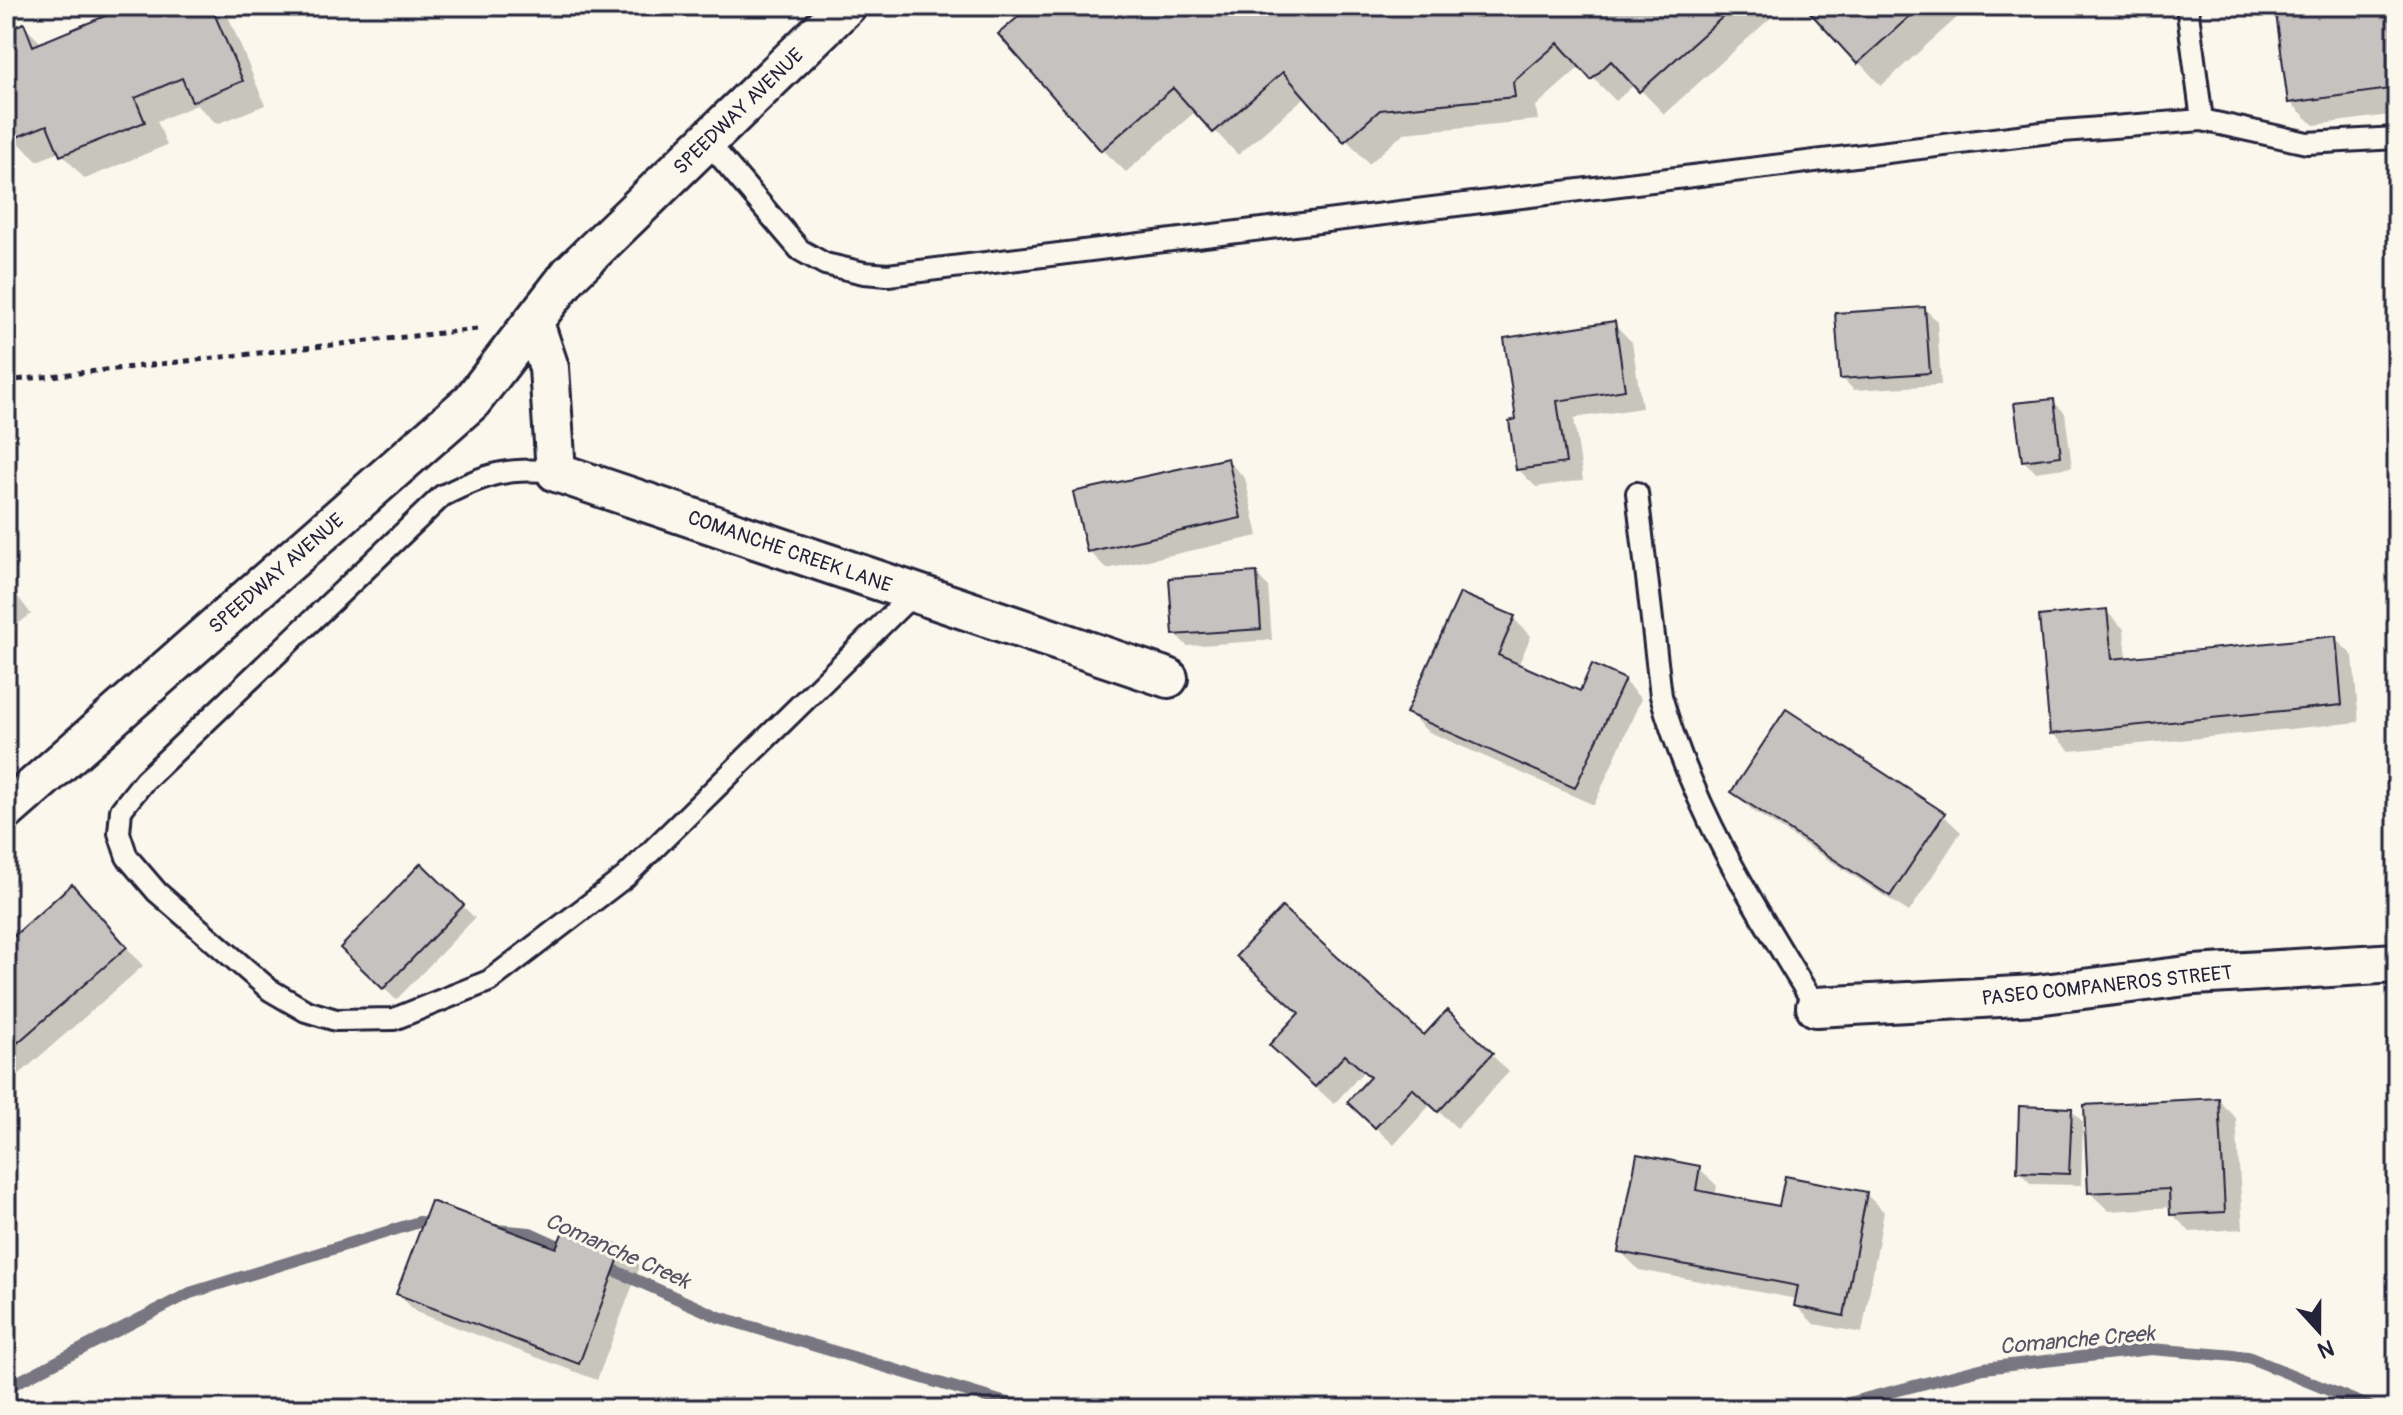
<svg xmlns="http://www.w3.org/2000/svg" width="2403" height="1415" viewBox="0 0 2403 1415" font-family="Pangolin,sans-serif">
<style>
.shadow{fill:#0003}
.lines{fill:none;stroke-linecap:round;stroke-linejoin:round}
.stream{stroke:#787681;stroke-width:12}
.building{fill:#c6c2c0;stroke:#22223b;stroke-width:2}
.service-casing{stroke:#22223b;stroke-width:26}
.minor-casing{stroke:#22223b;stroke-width:44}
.path{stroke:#22223b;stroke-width:5;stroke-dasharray:6 6;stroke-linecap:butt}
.service{stroke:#fbf7ec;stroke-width:20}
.minor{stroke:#fbf7ec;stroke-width:38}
.labels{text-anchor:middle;stroke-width:6;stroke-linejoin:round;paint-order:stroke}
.street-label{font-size:20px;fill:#22223b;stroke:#fbf7ec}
.water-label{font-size:22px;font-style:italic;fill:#545364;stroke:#fbf7ec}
</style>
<rect width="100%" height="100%" fill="#fbf7ec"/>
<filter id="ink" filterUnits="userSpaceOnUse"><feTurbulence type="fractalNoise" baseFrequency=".0125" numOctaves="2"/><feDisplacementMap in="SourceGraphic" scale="16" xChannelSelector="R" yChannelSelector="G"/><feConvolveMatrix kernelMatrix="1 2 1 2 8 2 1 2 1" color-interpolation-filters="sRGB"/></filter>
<g filter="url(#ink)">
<path class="shadow" d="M 134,6 L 224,6 L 265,105 L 217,124 L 197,105 L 157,121 L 167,145 L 85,179 L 60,152 L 37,161 L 14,138 L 6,119 L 6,33 L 23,25 L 42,44 Z
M 307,6 L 339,6 L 328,13 Z
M 1034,6 L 1784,6 L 1664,114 L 1635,84 L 1616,101 L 1581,66 L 1536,106 L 1538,120 L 1404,133 L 1369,164 L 1306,96 L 1238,155 L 1196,111 L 1126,172 L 1102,149 Z
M 1807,6 L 1970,6 L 1881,86 Z
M 2277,6 L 2397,6 L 2397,114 L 2314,125 L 2290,102 Z
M 1925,309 L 1937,321 L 1941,385 L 1854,390 L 1842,378 Z
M 1614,324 L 1632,342 L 1642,408 L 1574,418 L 1583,480 L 1536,487 L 1518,469 L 1518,421 Z
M 2053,401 L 2065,413 L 2072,467 L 2035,472 L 2023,460 Z
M 1227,460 L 1245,478 L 1258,536 L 1107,569 L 1089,551 Z
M 1256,574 L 1268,586 L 1272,640 L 1187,646 L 1175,634 Z
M 6,581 L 31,614 L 6,633 Z
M 2106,611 L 2124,629 L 2127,659 L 2335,638 L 2353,656 L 2359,722 L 2070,751 L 2052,733 Z
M 1513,618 L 1531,636 L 1518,666 L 1581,694 L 1624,681 L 1641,699 L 1594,805 L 1427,731 L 1409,713 Z
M 1734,792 L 1943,815 L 1961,832 L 1909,912 L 1752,810 Z
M 421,866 L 475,918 L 396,1000 L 343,947 Z
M 90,905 L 143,966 L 6,1086 L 6,945 Z
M 1424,1038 L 1491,1054 L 1509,1072 L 1457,1128 L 1431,1104 L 1394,1145 L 1367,1120 L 1372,1078 L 1364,1071 L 1334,1104 L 1289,1063 Z
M 2218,1100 L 2236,1118 L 2243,1229 L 2190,1232 L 2172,1214 L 2172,1207 L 2109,1211 L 2090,1193 Z
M 2071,1110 L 2083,1122 L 2081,1185 L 2031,1184 L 2019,1171 Z
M 1699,1168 L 1717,1186 L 1715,1196 L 1781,1208 L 1866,1194 L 1884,1212 L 1862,1333 L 1814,1324 L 1796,1306 L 1797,1299 L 1639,1270 L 1621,1252 Z
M 622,1248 L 640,1266 L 597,1380 L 416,1312 L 398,1294 L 557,1251 Z"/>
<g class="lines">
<path class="stream" d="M 495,1230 L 530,1233 L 572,1252
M 600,1264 L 719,1317 L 1003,1402 L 1040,1409
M 6,1388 L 190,1293 L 419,1222 L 437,1224
M 1825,1409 L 1984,1368 L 2151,1349 L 2248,1357 L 2375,1409"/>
</g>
<path class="building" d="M 129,6 L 211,6 L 243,81 L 192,102 L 182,78 L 135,98 L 145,122 L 60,156 L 47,125 L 12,139 L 6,124 L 6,30 L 24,23 L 33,46 Z
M 1031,6 L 1735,6 L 1639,92 L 1611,61 L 1591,80 L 1558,43 L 1513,82 L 1515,97 L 1380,110 L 1344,142 L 1283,72 L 1213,133 L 1173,88 L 1101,151 L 998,34 Z
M 1804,6 L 1921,6 L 1857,64 Z
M 2275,6 L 2397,6 L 2397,88 L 2288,103 Z
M 1925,307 L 1930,373 L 1840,379 L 1835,313 Z
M 1615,321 L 1625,390 L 1557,401 L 1566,463 L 1516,470 L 1509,421 L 1516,419 L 1504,338 Z
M 2054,399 L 2061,456 L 2022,461 L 2014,403 Z
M 1228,458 L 1241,518 L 1087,552 L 1073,492 Z
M 1257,572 L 1261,629 L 1173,635 L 1169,578 Z
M 1460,593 L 1515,616 L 1498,655 L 1580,691 L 1592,664 L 1625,679 L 1575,788 L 1406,713 Z
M 2107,609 L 2112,659 L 2336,636 L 2342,705 L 2050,734 L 2039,616 Z
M 1786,709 L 1945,813 L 1890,896 L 1731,792 Z
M 421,863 L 464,905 L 383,989 L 340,948 Z
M 72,884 L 127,947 L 6,1053 L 6,943 Z
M 1282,907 L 1424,1035 L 1447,1010 L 1493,1053 L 1438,1112 L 1412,1088 L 1375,1128 L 1347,1102 L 1370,1077 L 1345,1055 L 1315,1087 L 1269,1045 L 1299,1013 L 1236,956 Z
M 2219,1098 L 2225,1212 L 2170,1215 L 2169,1189 L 2088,1193 L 2084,1105 Z
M 2019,1106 L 2072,1108 L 2069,1174 L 2017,1172 Z
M 1637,1154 L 1700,1166 L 1696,1190 L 1779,1206 L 1785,1176 L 1867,1192 L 1844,1316 L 1794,1306 L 1798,1286 L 1618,1252 Z
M 431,1201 L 556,1248 L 566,1224 L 623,1247 L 579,1364 L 396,1294 Z"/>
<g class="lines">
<defs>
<path id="service" d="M 2187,6 L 2202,120
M 707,141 L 800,250 L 825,264 L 864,273 L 888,275 L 2050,132 L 2202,120 L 2307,143 L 2397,138
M 556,472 C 506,467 486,474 442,496 L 144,781 L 121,810 L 119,833 L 127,857 L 157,892 L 270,990 L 306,1011 L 336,1020 L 394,1019 L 489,981 L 625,877 L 914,593
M 1637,493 L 1661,696 C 1694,812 1754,906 1816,1007"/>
<path id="minor" d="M 534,323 L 549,368 L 556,472 L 1168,678
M 6,811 L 472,401 L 570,274 L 846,6
M 1816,1007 L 2036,995 L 2194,975 L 2397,963"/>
</defs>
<use href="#service" class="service-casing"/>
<use href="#minor" class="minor-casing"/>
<path class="path" d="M 6,381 L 477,329"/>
<use href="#service" class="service"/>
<use href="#minor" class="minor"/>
</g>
</g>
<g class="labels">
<g class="street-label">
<text transform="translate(738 111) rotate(-44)" y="7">SPEEDWAY AVENUE</text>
<text transform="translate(790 551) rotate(19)" y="7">COMANCHE CREEK LANE</text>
<text transform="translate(276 573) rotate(-41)" y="7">SPEEDWAY AVENUE</text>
<text transform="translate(2107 985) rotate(-6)" y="7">PASEO COMPANEROS STREET</text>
</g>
<g class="water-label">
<text transform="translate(618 1250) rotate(24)" y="8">Comanche Creek</text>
<text transform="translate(2077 1339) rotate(-5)" y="8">Comanche Creek</text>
</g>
</g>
<rect width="2403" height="1415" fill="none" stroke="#fbf7ec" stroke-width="32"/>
<rect x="16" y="16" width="2371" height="1383" fill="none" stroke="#22223b" stroke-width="3" filter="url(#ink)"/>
<g transform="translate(2319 1331) rotate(159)" stroke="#fbf7ec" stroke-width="6" paint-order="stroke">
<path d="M0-6L14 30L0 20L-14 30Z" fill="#22223b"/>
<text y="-12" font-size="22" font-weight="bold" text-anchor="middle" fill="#22223b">N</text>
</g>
</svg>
